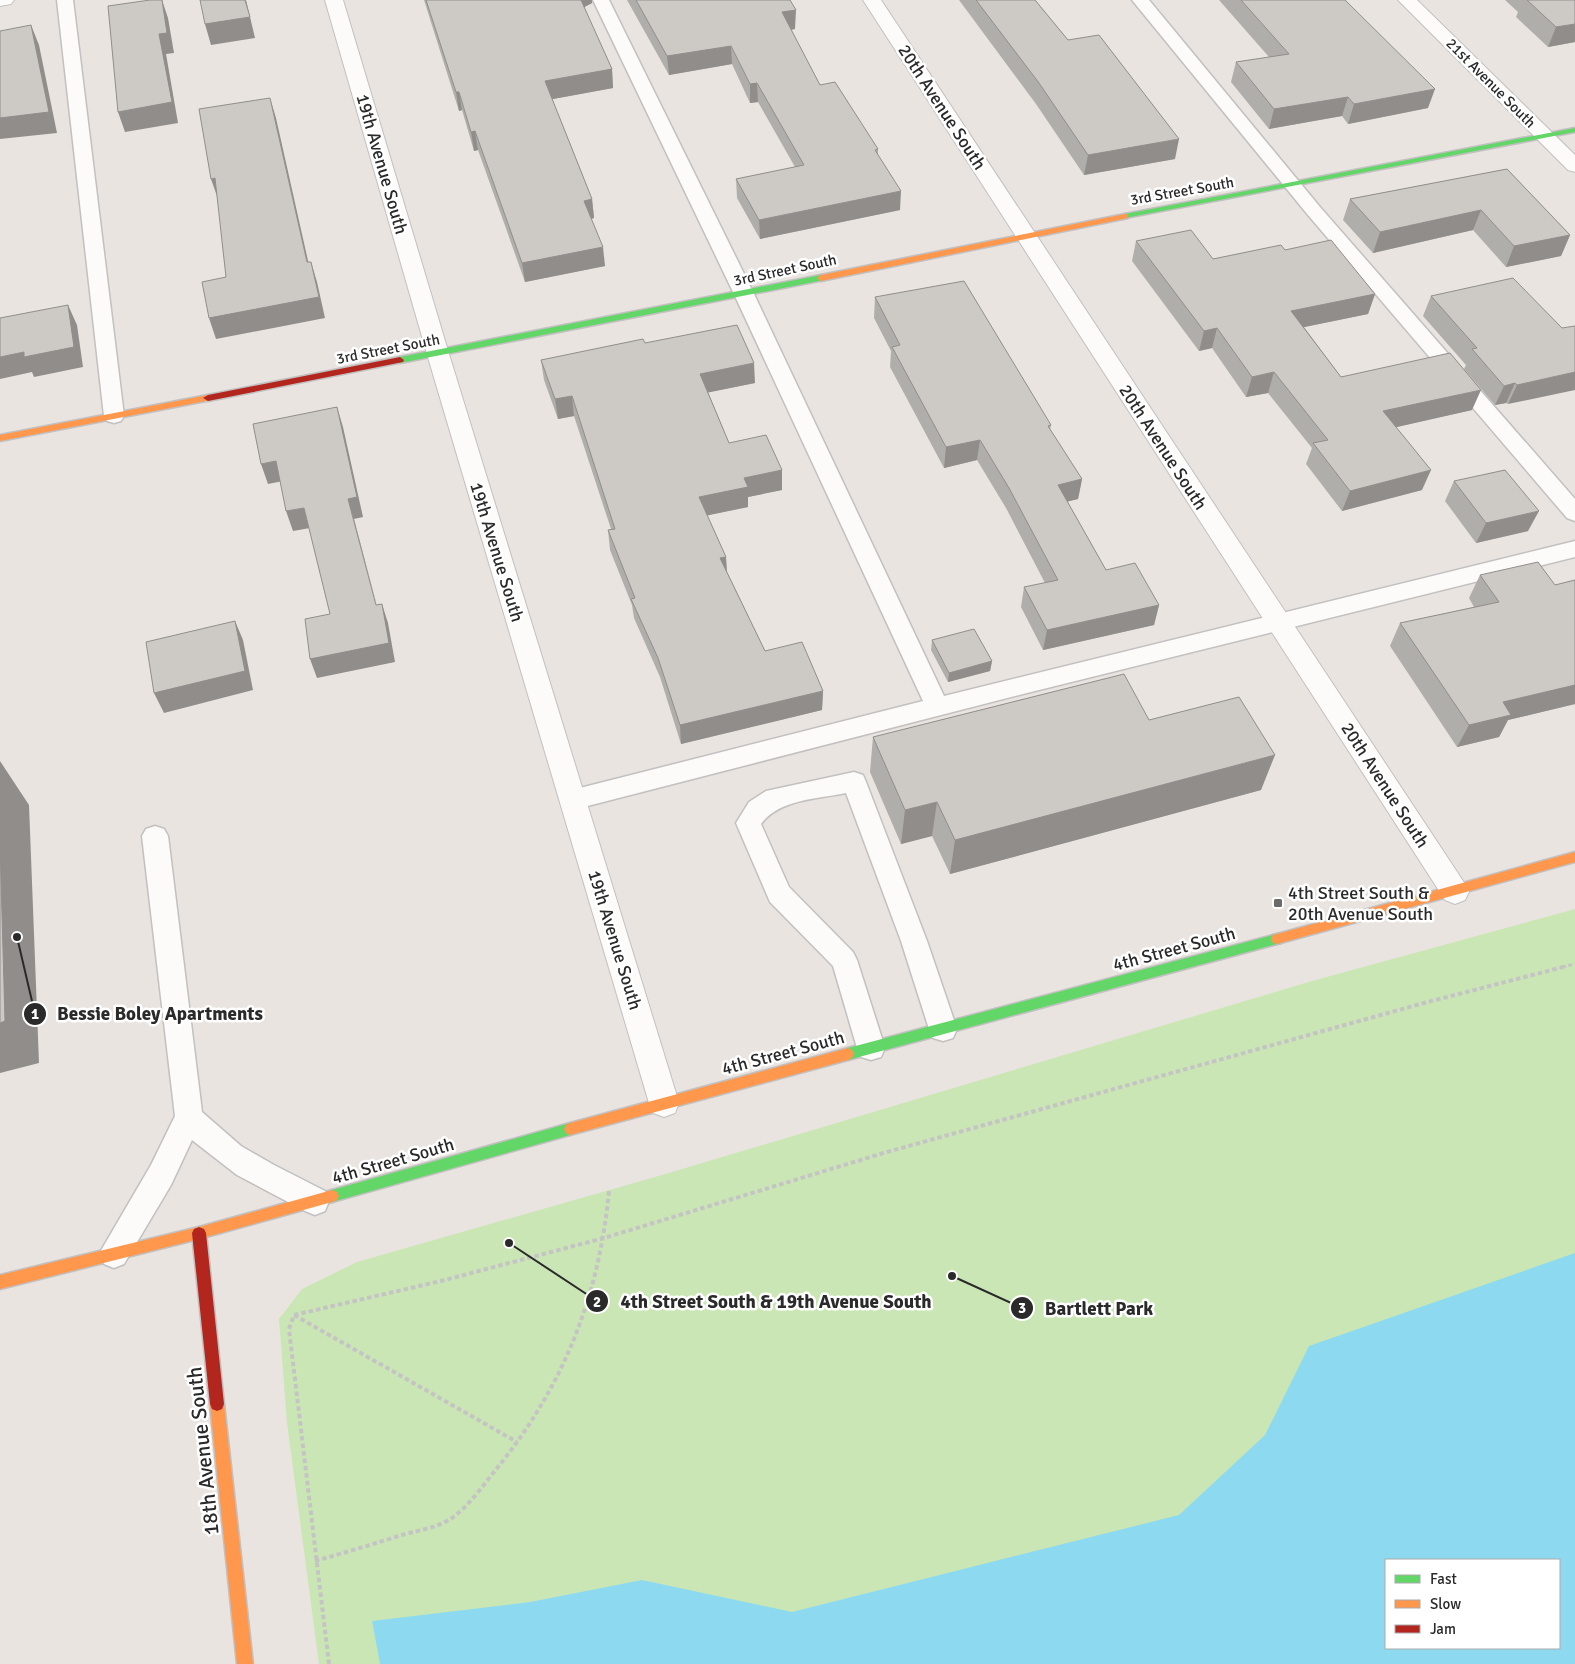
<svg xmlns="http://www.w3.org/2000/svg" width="1575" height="1664" viewBox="0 0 1575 1664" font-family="Signika,sans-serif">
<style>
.green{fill:#cbe6b5;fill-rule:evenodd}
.water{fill:#8ddaf0;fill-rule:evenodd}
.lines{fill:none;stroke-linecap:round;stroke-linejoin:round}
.lane-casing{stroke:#c2c0c1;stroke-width:3}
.street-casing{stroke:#c2c0c1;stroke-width:2}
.fast-casing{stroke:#c2c0c1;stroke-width:3}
.slow-casing{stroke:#c2c0c1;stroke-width:3}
.jam-casing{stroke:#c2c0c1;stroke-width:3}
.path-far1{stroke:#c5c4c4;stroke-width:3;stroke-dasharray:4 2.5;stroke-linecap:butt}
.path{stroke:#c5c4c4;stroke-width:4;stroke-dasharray:4.5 3;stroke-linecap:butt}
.lane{fill:#fcfbfa;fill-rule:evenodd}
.street{fill:#fcfbfa;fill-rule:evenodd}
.fast{fill:#63d668;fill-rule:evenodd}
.slow{fill:#ff974d;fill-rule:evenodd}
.jam{fill:#b3261e;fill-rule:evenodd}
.wall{fill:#b0aeaa}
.shaded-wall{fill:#908d8b}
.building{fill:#cdcac6;stroke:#908d8b}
.poi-dot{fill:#6d6b69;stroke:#fff;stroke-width:2}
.labels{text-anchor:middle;stroke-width:5;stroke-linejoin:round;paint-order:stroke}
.far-street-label{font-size:15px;fill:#2a2a2a;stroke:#fff}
.street-label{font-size:18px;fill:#2a2a2a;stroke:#fff}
.poi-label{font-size:18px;fill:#2a2a2a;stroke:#fff;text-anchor:start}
.near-street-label{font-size:21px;fill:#2a2a2a;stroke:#fff}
.leader{fill:none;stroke:#2a2a2a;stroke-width:2}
.callout-dot{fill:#2a2a2a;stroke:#fff;stroke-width:2}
.mark-label{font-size:15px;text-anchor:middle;font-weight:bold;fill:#fff}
.callout-label{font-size:19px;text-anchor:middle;font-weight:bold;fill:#2a2a2a;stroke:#fff;stroke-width:5;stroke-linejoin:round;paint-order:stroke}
</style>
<rect width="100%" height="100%" fill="#e9e4df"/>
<path class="green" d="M 1575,909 L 1575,1664 L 319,1664 L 287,1423 L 279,1319 L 302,1289 L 357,1262 L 662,1175 L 1312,981 ZM 1386,1560 L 1559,1560 L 1559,1648 L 1386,1648 Z"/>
<path class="water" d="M 1575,1253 L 1575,1664 L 380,1664 L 372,1621 L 530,1602 L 642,1580 L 792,1612 L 1179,1515 L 1265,1435 L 1309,1346 ZM 1386,1560 L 1559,1560 L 1559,1648 L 1386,1648 Z"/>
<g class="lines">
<defs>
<path id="lane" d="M 57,0 L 73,0 L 124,416 L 121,421 L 114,423 L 107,421 L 104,416 Z
M 593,0 L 609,0 L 754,294 L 944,696 L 1575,541 L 1575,557 L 1019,695 L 572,810 L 563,807 L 560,800 L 563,793 L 572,790 L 923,701 L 734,294 Z
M 1132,0 L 1149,0 L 1320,207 L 1575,499 L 1575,521 L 1567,518 L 1308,215 Z
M 854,772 L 863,775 L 866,782 L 927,941 L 957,1029 L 953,1038 L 943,1041 L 933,1038 L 929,1029 L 901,941 L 846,793 C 818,799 779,799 761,824 L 789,887 L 853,952 L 857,960 L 885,1048 L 881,1057 L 871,1060 L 861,1057 L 857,1048 L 833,966 L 770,902 L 736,823 L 749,802 L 766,791 Z
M 155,826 L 164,829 L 168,836 L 202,1112 L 241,1146 L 274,1165 L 325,1191 L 329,1201 L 325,1211 L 315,1215 L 305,1211 L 237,1175 L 192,1140 L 171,1185 L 124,1264 L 114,1268 L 104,1264 L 99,1254 L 151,1165 L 175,1116 L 142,836 L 146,829 Z"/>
<path id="street" d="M 0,0 L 14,0 L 11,4 L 0,6 Z
M 325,0 L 343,0 L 449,354 L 679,1103 L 675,1113 L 664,1117 L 653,1113 L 649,1103 L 427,354 Z
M 863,0 L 881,0 L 1465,884 L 1469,892 L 1465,900 L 1455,904 L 1445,900 Z
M 1398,0 L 1417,0 L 1575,155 L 1575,172 L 1568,170 Z"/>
<path id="fast" d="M 1575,128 L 1575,132 L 1125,218 L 1121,216 L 1125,214 Z
M 821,275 L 824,276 L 824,280 L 400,363 L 396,360 L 400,357 Z
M 1277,934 L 1281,935 L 1283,939 L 1281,943 L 1277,944 L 848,1060 L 844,1058 L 842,1054 L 844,1050 L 848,1048 Z
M 570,1123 L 574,1125 L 576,1129 L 574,1133 L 570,1135 L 332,1202 L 327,1200 L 325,1196 L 327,1192 L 332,1190 Z"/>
<path id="slow" d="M 1125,214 L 1128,214 L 1128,218 L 821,281 L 817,278 L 821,275 Z
M 208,395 L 211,396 L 211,400 L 0,441 L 0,435 Z
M 1575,852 L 1575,862 L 1277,944 L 1273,943 L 1271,939 L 1273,935 L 1277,934 Z
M 848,1048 L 852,1050 L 854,1054 L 852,1058 L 848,1060 L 570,1135 L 566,1133 L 564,1129 L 566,1125 L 570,1123 Z
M 332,1190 L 337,1192 L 339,1196 L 337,1200 L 332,1202 L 199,1239 L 0,1289 L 0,1275 L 199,1227 Z
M 217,1397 L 222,1399 L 224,1404 L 253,1664 L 237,1664 L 210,1404 L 212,1399 Z"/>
<path id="jam" d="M 400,357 L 404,360 L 403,362 L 208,401 L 203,398 L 208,395 Z
M 199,1227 L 204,1229 L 206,1233 L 224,1404 L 222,1409 L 217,1411 L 212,1409 L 210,1404 L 192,1233 L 194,1229 Z"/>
</defs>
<use href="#lane" class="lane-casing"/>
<use href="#street" class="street-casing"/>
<use href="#fast" class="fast-casing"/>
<use href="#slow" class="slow-casing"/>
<use href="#jam" class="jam-casing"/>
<path class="path-far1" d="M 1562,967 L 1575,964"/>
<path class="path" d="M 294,1315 L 441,1281 L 604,1238 L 887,1152 L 1424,1003 L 1567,966
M 315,1561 C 344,1553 373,1544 402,1535 C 419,1530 437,1528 452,1518 C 470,1505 484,1484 498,1467 C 564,1385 599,1296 609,1191
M 329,1664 L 289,1329 L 294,1315 L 517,1442"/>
<use href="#lane" class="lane"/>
<use href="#street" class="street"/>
<use href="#fast" class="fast"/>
<use href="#slow" class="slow"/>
<use href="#jam" class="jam"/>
</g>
<path class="wall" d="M 424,0 L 592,0 L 592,3 L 584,7 L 612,69 L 613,88 L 552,99 L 592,199 L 594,218 L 591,219 L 605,266 L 525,282 L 478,150 L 474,151 L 462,110 L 459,111 Z
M 627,0 L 790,0 L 795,29 L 791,30 L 820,85 L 878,149 L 878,155 L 900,210 L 760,239 L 737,198 L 736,179 L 795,167 L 758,102 L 750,103 L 732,64 L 669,75 Z
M 959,0 L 1035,0 L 1068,40 L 1175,159 L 1084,175 L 1036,104 Z
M 1219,0 L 1345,0 L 1428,108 L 1348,124 L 1342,116 L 1269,129 L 1231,82 L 1236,62 L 1269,57 Z
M 1505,0 L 1575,0 L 1575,42 L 1548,47 L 1516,17 L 1518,12 Z
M 1507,169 L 1570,235 L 1561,256 L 1506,267 L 1473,230 L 1373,253 L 1343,220 L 1350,199 Z
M 1136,241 L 1213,259 L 1285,250 L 1375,294 L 1368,314 L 1304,327 L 1341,377 L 1472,410 L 1396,427 L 1422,490 L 1342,511 L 1306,464 L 1312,448 L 1268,393 L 1246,397 L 1212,348 L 1199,351 L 1132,261 Z
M 1431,296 L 1562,328 L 1508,404 L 1506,403 L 1495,405 L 1464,369 L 1466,365 L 1423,316 Z
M 875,297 L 1051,425 L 1050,430 L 1082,479 L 1078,499 L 1067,501 L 1106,570 L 1159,605 L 1154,625 L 1043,650 L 1021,607 L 1024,587 L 1045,583 L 1006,508 L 977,460 L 944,468 L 890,367 L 891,351 L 874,318 Z
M 645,343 L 755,383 L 708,392 L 729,443 L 782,470 L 782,490 L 748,497 L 748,507 L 707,515 L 726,557 L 727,572 L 765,651 L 823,691 L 822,710 L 681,744 L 660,677 L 634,618 L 632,605 L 610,550 L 608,530 L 611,529 L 574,416 L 558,419 L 544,380 L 541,360 Z
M 1454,481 L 1528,531 L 1476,543 L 1445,501 Z
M 1480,575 L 1555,585 L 1575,580 L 1575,704 L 1508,720 L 1499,737 L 1457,747 L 1390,646 L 1400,623 L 1474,607 L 1469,598 Z
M 932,640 L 992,661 L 990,671 L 948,682 L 931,650 Z
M 1149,720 L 1261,790 L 950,874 L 932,836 L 901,844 L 870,772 L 873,737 Z"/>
<path class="shaded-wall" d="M 162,0 L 168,18 L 174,53 L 166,54 L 178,123 L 125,132 L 118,112 L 159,34 Z
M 246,0 L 255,38 L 211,45 L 205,24 Z
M 578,0 L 592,0 L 592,3 L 579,10 Z
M 796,10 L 795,29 L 782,31 L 782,12 Z
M 1575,24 L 1575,42 L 1548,47 L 1556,27 Z
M 31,25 L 39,45 L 57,133 L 0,139 L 0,118 Z
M 731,46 L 732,64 L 669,75 L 667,56 Z
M 612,69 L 613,88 L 548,100 L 545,81 Z
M 757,83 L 758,102 L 750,103 L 750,84 Z
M 1435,89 L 1428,108 L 1348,124 L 1354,104 Z
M 456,92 L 459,92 L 462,110 L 459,111 Z
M 1348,97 L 1342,116 L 1269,129 L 1274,109 Z
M 270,98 L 276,118 L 313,283 L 307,262 Z
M 475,131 L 478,150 L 474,151 L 471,132 Z
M 1179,139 L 1175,159 L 1084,175 L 1088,155 Z
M 215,178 L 218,199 L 211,179 Z
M 901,191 L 900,210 L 760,239 L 759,220 Z
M 592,199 L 594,218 L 586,220 L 584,201 Z
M 1481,210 L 1473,230 L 1373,253 L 1380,232 Z
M 1570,235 L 1561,256 L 1506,267 L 1514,246 Z
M 603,247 L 605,266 L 525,282 L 522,263 Z
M 311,262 L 317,282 L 325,318 L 216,339 L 209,318 Z
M 1375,294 L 1368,314 L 1285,331 L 1291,311 Z
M 68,305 L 77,325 L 83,367 L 34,377 L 32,372 L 0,379 L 0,357 L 24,352 Z
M 1217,328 L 1212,348 L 1199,351 L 1204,331 Z
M 754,363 L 755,383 L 701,394 L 700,374 Z
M 1274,372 L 1268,393 L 1246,397 L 1252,377 Z
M 1575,372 L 1575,390 L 1508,404 L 1517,385 Z
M 1515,383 L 1506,403 L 1495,405 L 1504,386 Z
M 1481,390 L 1472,410 L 1375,432 L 1383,411 Z
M 572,396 L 574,416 L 558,419 L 555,399 Z
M 337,407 L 343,427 L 363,517 L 354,519 L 382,625 L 348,499 Z
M 980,440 L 977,460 L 944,468 L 946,447 Z
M 276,461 L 283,481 L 268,484 L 261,464 Z
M 782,470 L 782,490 L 748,497 L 748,507 L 700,517 L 699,497 L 744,478 Z
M 1431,470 L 1422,490 L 1342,511 L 1350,491 Z
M 1082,479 L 1078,499 L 1054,505 L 1058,485 Z
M 304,508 L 310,528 L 293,531 L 286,511 Z
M 1539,511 L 1528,531 L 1476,543 L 1486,523 Z
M 726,557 L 727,577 L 720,558 Z
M 382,604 L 388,623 L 395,662 L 317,678 L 310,659 Z
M 1159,605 L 1154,625 L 1043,650 L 1047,630 Z
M 235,621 L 243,640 L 253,690 L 164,713 L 154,693 Z
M 992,661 L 990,671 L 948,682 L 949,673 Z
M 1575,685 L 1575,704 L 1508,720 L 1499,737 L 1457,747 L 1469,725 L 1503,702 Z
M 823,691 L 822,710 L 681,744 L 680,725 Z
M 1275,755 L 1261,790 L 950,874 L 955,840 Z
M 0,761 L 29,805 L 39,1063 L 0,1073 Z
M 937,802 L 932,836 L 901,844 L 905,810 Z"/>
<path class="building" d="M 150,0 L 162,0 L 167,33 L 159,34 L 172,102 L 118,112 L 108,6 Z
M 200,0 L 245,0 L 250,17 L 205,24 Z
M 426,0 L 581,0 L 612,69 L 545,81 L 592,199 L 584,201 L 603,247 L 522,263 L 475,131 L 471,132 L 459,92 L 456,92 Z
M 636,0 L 790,0 L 796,10 L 782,12 L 820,85 L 835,82 L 878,149 L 875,150 L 901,191 L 759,220 L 736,179 L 804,165 L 757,83 L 750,84 L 731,46 L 667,56 Z
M 976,0 L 1035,0 L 1068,40 L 1099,35 L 1179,139 L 1088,155 L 1039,83 Z
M 1241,0 L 1345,0 L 1435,89 L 1354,104 L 1348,97 L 1274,109 L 1236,62 L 1289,54 Z
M 1527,0 L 1575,0 L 1575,24 L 1556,27 Z
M 31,25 L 49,112 L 0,118 L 0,31 Z
M 270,98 L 307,262 L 311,262 L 319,297 L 209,318 L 202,282 L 226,277 L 215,178 L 211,179 L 199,109 Z
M 1507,169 L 1570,235 L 1514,246 L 1481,210 L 1380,232 L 1350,199 Z
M 1191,230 L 1213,259 L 1281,245 L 1285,250 L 1331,240 L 1375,294 L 1291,311 L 1341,377 L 1450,353 L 1481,390 L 1383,411 L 1431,470 L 1350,491 L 1313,443 L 1328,440 L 1274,372 L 1252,377 L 1217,328 L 1204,331 L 1136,241 Z
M 1513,278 L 1562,328 L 1575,326 L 1575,372 L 1517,385 L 1515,383 L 1504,386 L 1472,349 L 1477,348 L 1431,296 Z
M 964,281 L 1051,425 L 1048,426 L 1082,479 L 1058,485 L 1106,570 L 1135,563 L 1159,605 L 1047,630 L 1024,587 L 1058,580 L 1009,488 L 980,440 L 946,447 L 892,347 L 900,345 L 875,297 Z
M 68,305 L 74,347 L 24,357 L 24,352 L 0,357 L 0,318 Z
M 737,325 L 754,363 L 700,374 L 729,443 L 766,435 L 782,470 L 744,478 L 748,487 L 699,497 L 726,557 L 720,558 L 765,651 L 802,642 L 823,691 L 680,725 L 658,658 L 631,599 L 635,598 L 608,530 L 615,529 L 572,396 L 555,399 L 541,360 L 643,339 L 645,343 Z
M 337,407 L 357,497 L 348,499 L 376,605 L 382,604 L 389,643 L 310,659 L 305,619 L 330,614 L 304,508 L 286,511 L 276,461 L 261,464 L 253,424 Z
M 1505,470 L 1539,511 L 1486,523 L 1454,481 Z
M 1538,562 L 1555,585 L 1575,580 L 1575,685 L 1503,702 L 1511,715 L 1469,725 L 1400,623 L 1499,602 L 1480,575 Z
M 235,621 L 245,671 L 154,693 L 146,642 Z
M 974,629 L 992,661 L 949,673 L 932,640 Z
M 1124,674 L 1149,720 L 1239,697 L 1275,755 L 955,840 L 937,802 L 905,810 L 873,737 Z
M 0,842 L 5,1021 L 0,1023 Z"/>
<rect class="poi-dot" x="1273" y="898" width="10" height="10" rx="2.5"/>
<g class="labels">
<g class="far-street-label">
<text transform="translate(1491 83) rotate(45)" y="5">21st Avenue South</text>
<text transform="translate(1182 191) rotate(-10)" y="5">3rd Street South</text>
<text transform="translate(785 270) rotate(-12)" y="5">3rd Street South</text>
<text transform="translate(388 349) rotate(-11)" y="5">3rd Street South</text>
</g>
<g class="street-label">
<text transform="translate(942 107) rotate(57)" y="6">20th Avenue South</text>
<text transform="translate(382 164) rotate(74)" y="6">19th Avenue South</text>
<text transform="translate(1163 447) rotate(57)" y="6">20th Avenue South</text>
<text transform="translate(497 552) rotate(73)" y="6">19th Avenue South</text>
<text transform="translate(1385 785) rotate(57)" y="6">20th Avenue South</text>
<text transform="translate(615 940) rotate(73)" y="6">19th Avenue South</text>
<text transform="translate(1174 949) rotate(-15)" y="6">4th Street South</text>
<text transform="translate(783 1053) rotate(-15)" y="6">4th Street South</text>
<text transform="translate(393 1161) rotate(-16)" y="6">4th Street South</text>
</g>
<g class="poi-label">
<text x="1288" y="899">4th Street South &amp;<tspan x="1288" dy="21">20th Avenue South</tspan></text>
</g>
<g class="near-street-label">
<text transform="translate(203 1451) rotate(-96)" y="7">18th Avenue South</text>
</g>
</g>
<path class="leader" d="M17 937L35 1014M509 1243L597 1301M952 1276L1022 1308"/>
<g class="callout-dot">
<circle cx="17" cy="937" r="5"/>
<circle cx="509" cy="1243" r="5"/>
<circle cx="952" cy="1276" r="5"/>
<circle cx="35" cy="1014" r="12"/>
<circle cx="597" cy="1301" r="12"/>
<circle cx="1022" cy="1308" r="12"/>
</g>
<g class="mark-label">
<text x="35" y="1019">1</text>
<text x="597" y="1307">2</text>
<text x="1022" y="1313">3</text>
</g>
<g class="callout-label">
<text x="160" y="1020">Bessie Boley Apartments</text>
<text x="776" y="1308">4th Street South &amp; 19th Avenue South</text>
<text x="1099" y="1315">Bartlett Park</text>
</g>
<rect x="1385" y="1559" width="175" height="90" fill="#ffffff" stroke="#aaaaaa"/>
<rect x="1395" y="1575" width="25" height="8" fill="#63d668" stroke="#aaaaaa"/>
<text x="1430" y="1584" font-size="15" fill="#2a2a2a">Fast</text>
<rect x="1395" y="1600" width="25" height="8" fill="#ff974d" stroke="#aaaaaa"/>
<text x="1430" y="1609" font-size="15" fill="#2a2a2a">Slow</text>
<rect x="1395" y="1625" width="25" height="8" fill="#b3261e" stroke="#aaaaaa"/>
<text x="1430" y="1634" font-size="15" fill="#2a2a2a">Jam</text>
</svg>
